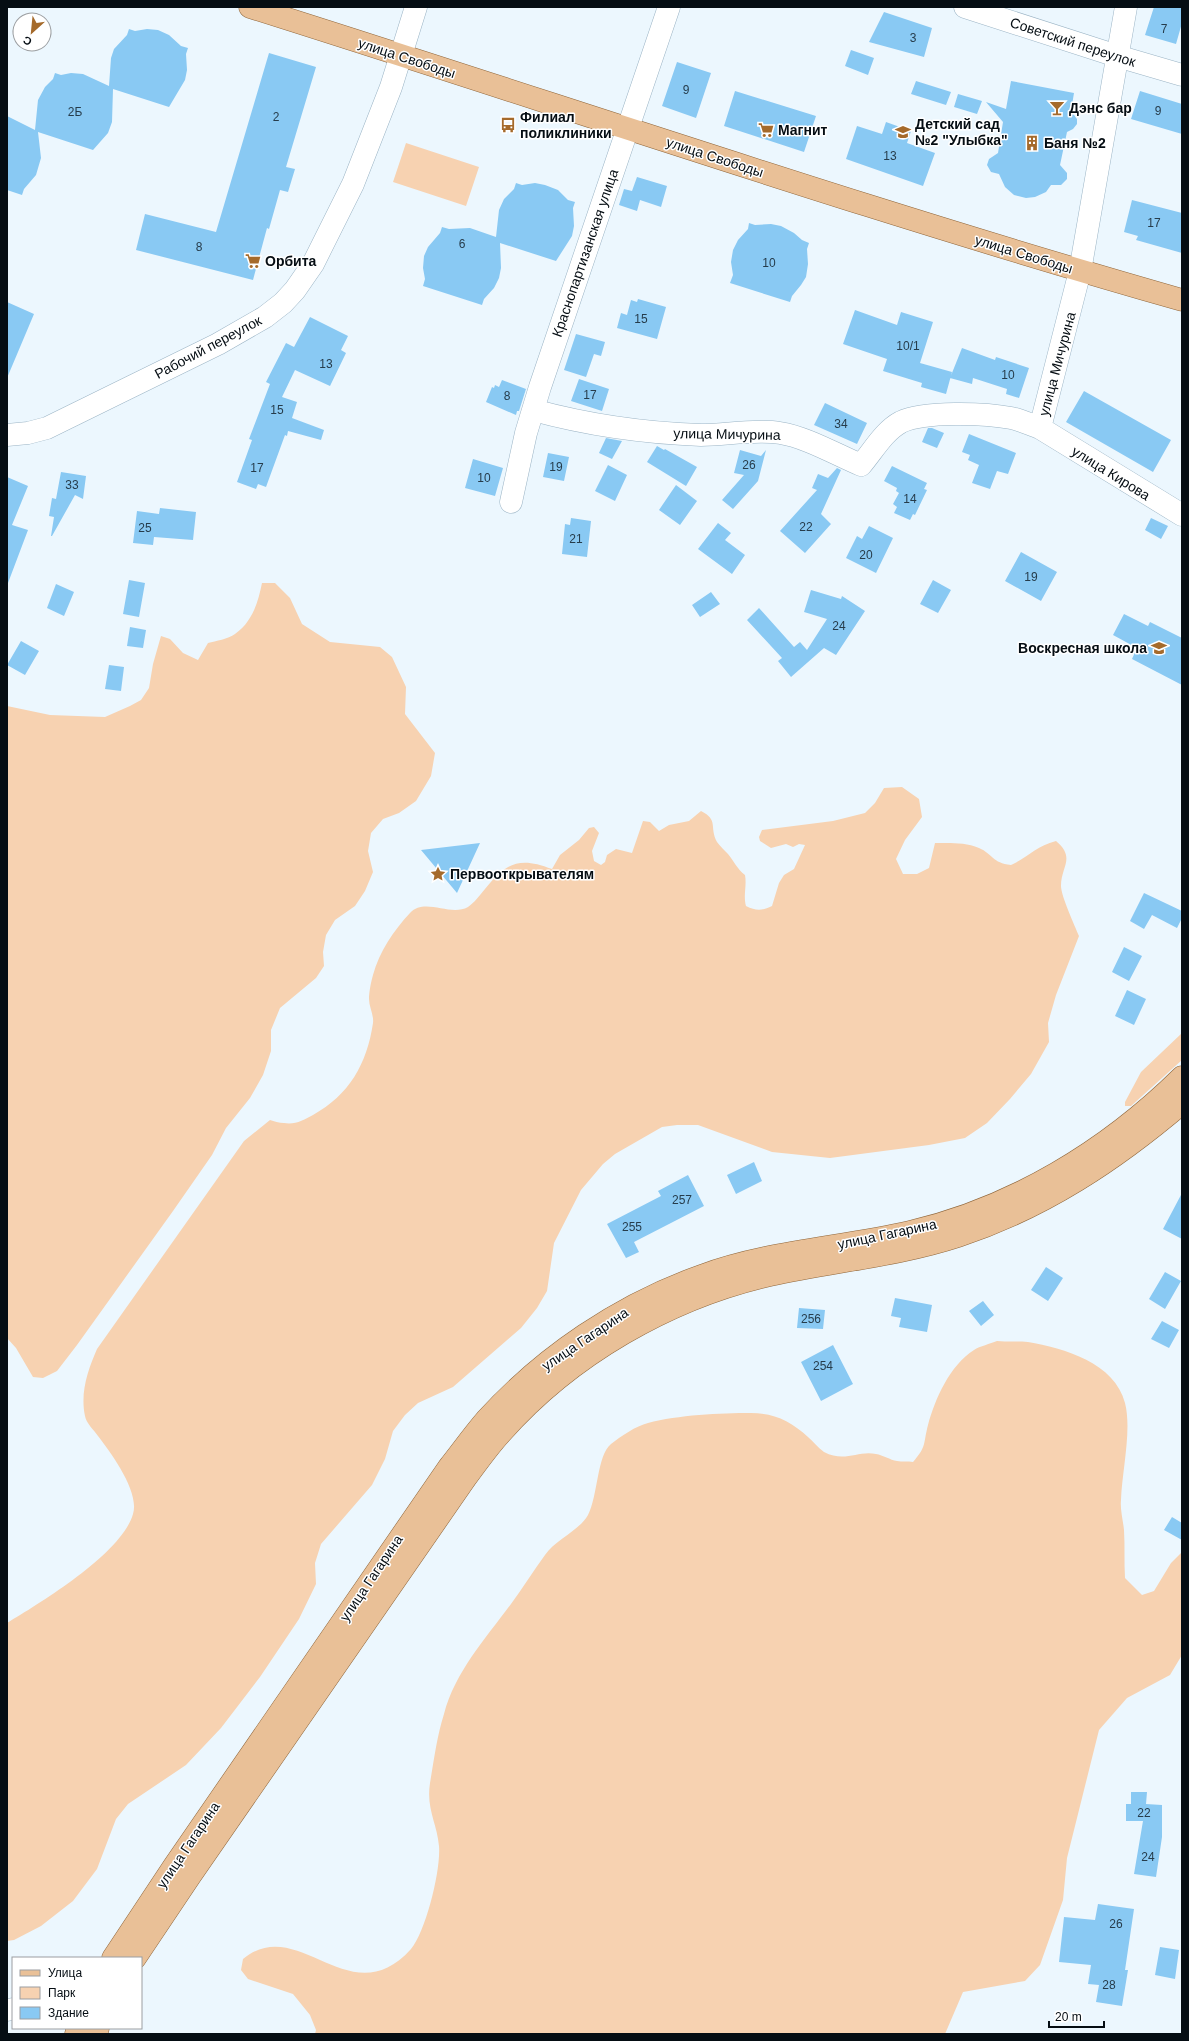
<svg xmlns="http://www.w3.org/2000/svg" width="1189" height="2041" viewBox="0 0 1189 2041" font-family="Arial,sans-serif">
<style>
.green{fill:#f7d2b1}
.building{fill:#89c9f3}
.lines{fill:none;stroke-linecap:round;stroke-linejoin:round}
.minor-casing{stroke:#9bb4c5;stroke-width:23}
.major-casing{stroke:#8f663b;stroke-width:23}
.minor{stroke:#fff;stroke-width:22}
.major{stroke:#e9c097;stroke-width:22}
.labels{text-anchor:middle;stroke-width:3;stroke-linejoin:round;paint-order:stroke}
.number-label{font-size:12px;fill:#263c4b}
.street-label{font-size:14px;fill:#050d13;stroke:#fff}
.poi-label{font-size:14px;font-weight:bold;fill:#050d13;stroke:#fff;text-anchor:start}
</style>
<rect width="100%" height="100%" fill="#ecf7fe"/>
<path class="green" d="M 406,143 L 479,167 L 466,206 L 393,182 Z
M 262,583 L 275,583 L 290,598 L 302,624 L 330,642 L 380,647 L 392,657 L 406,687 L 405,714 L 435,753 L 431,776 L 416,801 L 399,813 L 383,819 L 371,833 L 368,851 L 373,872 L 365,891 L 355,906 L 335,920 L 326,935 L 323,952 L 324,966 L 316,978 L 280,1008 L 271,1030 L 271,1051 L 263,1075 L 250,1098 L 226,1128 L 212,1155 L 173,1211 L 77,1345 L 57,1371 L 43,1378 L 33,1377 L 16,1348 L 7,1338 L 7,706 L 50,715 L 105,717 L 130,706 L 141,700 L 149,688 L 153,664 L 161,636 L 170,639 L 183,653 L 198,660 L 208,643 C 216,641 228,639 235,634 C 252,622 258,603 262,583 Z
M 902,787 L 919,799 L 922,817 L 905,840 L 896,859 L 903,874 L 917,874 L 929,868 L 935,843 C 950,843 965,842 979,848 C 993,854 992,863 1011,865 C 1029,857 1036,846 1056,841 C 1076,858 1061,866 1061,886 C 1061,896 1075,926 1079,936 L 1056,995 L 1048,1023 L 1049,1042 L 1031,1074 L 1010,1099 L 987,1123 L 965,1138 L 929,1145 L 830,1158 L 772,1152 L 698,1125 L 677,1125 L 662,1127 L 615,1154 L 603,1164 L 581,1190 L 554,1243 L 547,1291 L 537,1308 L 521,1328 L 453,1387 L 418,1403 L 405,1415 L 393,1431 L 385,1459 L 372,1485 L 321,1544 L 315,1563 L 316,1584 L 299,1619 L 260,1677 L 221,1728 L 186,1765 L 128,1804 L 116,1819 L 97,1869 L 73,1901 L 41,1926 L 14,1940 L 7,1941 L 7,1623 C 42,1602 122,1553 133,1514 C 140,1492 111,1453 98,1436 C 94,1430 86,1423 85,1416 C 80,1392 88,1370 97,1349 L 244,1141 L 270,1120 C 274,1121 279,1123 284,1123 C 295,1125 304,1120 313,1115 C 349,1095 367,1064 373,1023 C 374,1015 369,1007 369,999 C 369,992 371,982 373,975 C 379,952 394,930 410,913 C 425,897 450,917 468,907 C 474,903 480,895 485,889 C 506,863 519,856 552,869 L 560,855 L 579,840 L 589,828 L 594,827 L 599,833 L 592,851 L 594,861 L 601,865 L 605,862 L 607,855 L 616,849 L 632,853 L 643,821 L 650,822 L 659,831 L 669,825 L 689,821 L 701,811 C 719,820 709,827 717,842 C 720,846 724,850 728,854 C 734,861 737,869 745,875 C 747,886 743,895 746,906 C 756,911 762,911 772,906 L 779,883 L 784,875 L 794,869 L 805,845 L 799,844 L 793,847 L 786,844 L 771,848 L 760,841 L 759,837 L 762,830 L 833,821 L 865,813 L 875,803 L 884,788 Z
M 1182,1033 L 1182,1060 L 1131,1106 L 1125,1106 L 1125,1102 L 1141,1072 Z
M 997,1341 C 1007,1342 1018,1341 1028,1342 C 1064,1348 1115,1363 1125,1403 C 1132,1430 1122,1471 1121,1500 C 1120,1509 1123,1520 1124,1530 C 1125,1546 1124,1562 1125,1578 L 1142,1595 L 1154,1591 L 1171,1563 L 1182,1552 L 1182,1655 L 1170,1675 L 1127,1698 L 1099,1730 L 1067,1858 L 1063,1900 L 1040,1965 L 1025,1981 L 963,1992 L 945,2034 L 315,2034 L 316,2030 L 310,2015 L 293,1994 L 248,1979 L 241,1970 L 243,1959 C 299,1913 350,2017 411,1949 C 426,1931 441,1870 439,1846 C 437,1823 426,1809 430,1783 C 434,1760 437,1736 444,1714 C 455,1672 486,1638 511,1604 C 523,1588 533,1571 545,1555 C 556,1539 579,1531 588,1515 C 598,1496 597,1455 611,1444 C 621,1436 636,1426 648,1423 C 678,1415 720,1413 751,1413 C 774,1413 791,1421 808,1437 C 813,1441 818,1448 824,1452 C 845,1463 858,1450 876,1454 C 883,1455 890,1460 897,1461 C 902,1462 908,1461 913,1462 C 927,1446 923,1444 928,1425 C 935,1399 950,1365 974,1350 C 980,1346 990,1344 997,1341 Z"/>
<path class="building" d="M 1154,7 L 1182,7 L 1182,23 L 1176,44 L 1145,35 Z
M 884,12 L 932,28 L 924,57 L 869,42 Z
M 129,29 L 135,31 L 147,29 L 158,30 L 169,35 L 181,46 L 188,48 L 186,54 L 187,70 L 185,80 L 169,107 L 113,89 L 112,122 L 108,133 L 93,150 L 38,132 L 41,158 L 36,175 L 24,189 L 22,195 L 7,190 L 7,116 L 35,130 L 38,100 L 45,87 L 53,79 L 55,73 L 61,75 L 71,73 L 83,74 L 109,86 L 111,58 L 114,49 L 127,35 Z
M 851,50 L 874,58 L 868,75 L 845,66 Z
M 269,53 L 316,67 L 286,167 L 295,169 L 288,192 L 280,190 L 269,229 L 267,228 L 253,280 L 136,250 L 145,214 L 216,232 Z
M 677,62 L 711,73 L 696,118 L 662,106 Z
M 916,81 L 951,92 L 946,105 L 911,94 Z
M 1011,81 L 1074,93 L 1071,111 L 1077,119 L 1077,124 L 1073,129 L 1067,132 L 1060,165 L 1067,173 L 1067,179 L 1061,185 L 1051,185 L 1046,192 L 1035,197 L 1026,198 L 1014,195 L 1005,187 L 999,174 L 991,172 L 987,165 L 989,159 L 998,153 L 1003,122 L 986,102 L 1006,109 Z
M 735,91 L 816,116 L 804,152 L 724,126 Z
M 1140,91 L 1182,104 L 1182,134 L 1131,119 Z
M 958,94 L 982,101 L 977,114 L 954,107 Z
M 886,122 L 911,131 L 907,143 L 935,153 L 923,186 L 846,159 L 857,126 L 882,134 Z
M 637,177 L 667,186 L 661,207 L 640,200 L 637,211 L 619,205 L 624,189 L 632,191 Z
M 516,183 L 522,185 L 535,183 L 545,185 L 558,190 L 568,200 L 575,202 L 573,208 L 574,226 L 572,236 L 556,261 L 500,243 L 501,268 L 499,278 L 494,288 L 484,299 L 482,305 L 423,286 L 425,279 L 423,268 L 424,256 L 428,247 L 440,233 L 442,227 L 449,229 L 470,228 L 496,237 L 499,210 L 504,199 L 514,189 Z
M 1132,200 L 1182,213 L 1182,253 L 1136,240 L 1138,236 L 1124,232 Z
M 749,223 L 755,225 L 771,224 L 781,226 L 794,233 L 802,240 L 809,243 L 807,249 L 808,264 L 806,277 L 801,285 L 792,296 L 790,302 L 730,283 L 733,275 L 731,262 L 733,250 L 738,240 L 748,229 Z
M 638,299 L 666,307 L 657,339 L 617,328 L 621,313 L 627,315 L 631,300 L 637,302 Z
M 7,302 L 34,314 L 7,378 Z
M 855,310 L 897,325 L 901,312 L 933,322 L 920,363 L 952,372 L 946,394 L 921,387 L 922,383 L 883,371 L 887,359 L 843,344 Z
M 310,317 L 348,336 L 341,350 L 346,353 L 330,386 L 295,370 L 282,397 L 297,402 L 292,418 L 324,430 L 321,440 L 288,431 L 287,436 L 285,435 L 266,487 L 258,484 L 256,489 L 237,482 L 252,440 L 249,439 L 270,384 L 266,382 L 286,343 L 294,347 Z
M 576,334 L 605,342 L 601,356 L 594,354 L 586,377 L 564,370 Z
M 962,348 L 995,360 L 996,357 L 1029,368 L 1019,398 L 1006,394 L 1007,389 L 973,378 L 972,384 L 950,378 Z
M 579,379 L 609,389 L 602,411 L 571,401 Z
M 502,380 L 526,389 L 519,411 L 517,411 L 516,415 L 486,402 L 492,387 L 494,388 L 495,385 L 499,387 Z
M 1084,391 L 1171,440 L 1153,472 L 1066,422 Z
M 825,403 L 867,423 L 857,444 L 814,425 Z
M 928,428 L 932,428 L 944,433 L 937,448 L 922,442 Z
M 969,434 L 1016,453 L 1008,474 L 997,471 L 990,489 L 972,483 L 979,465 L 968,460 L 970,455 L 962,452 Z
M 606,438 L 622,441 L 612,459 L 599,453 Z
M 657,446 L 664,450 L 665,449 L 697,467 L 686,486 L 647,462 Z
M 740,450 L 761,456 L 766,450 L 758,481 L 733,509 L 722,500 L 744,475 L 734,473 Z
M 548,453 L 569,457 L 564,481 L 543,477 Z
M 473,459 L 503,468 L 495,496 L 465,488 Z
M 608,465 L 627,475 L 615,501 L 595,491 Z
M 892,466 L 927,483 L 924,489 L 927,490 L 915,515 L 913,514 L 910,520 L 894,513 L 897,507 L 893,504 L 899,493 L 896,491 L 897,488 L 884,481 Z
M 837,468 L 841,470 L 821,514 L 831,524 L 805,553 L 780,531 L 817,490 L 812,488 L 818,474 L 828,478 Z
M 61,472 L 86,476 L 83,499 L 75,495 L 52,536 L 51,536 L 54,517 L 49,516 L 52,498 L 56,499 Z
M 7,477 L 28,486 L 12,525 L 28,530 L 8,583 L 7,582 Z
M 676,485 L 697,501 L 680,525 L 659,510 Z
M 160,508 L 196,512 L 193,540 L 154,537 L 153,545 L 133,543 L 137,511 L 159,514 Z
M 571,518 L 591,521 L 587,557 L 562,554 L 565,524 L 570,525 Z
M 1151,518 L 1168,526 L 1161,539 L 1145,530 Z
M 718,523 L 731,533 L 725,540 L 745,555 L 732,574 L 698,549 Z
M 869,526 L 893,538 L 876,573 L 846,558 L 857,536 L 862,539 Z
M 1021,552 L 1057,572 L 1041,601 L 1005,581 Z
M 129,580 L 145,583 L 139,617 L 123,614 Z
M 933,580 L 951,590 L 938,613 L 920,604 Z
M 56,584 L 74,592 L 64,616 L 47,608 Z
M 811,590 L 841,599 L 842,596 L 865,611 L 836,655 L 824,648 L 791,677 L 778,661 L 782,658 L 747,620 L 759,608 L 794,647 L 800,642 L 807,650 L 827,619 L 804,612 Z
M 711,592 L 720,604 L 700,617 L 692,605 Z
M 1124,614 L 1148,626 L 1150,622 L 1182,638 L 1182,685 L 1132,659 L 1137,648 L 1113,635 Z
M 130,627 L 146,630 L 143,648 L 127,646 Z
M 21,641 L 39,651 L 25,675 L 7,665 Z
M 109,665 L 124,667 L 121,691 L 105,689 Z
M 480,843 L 457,893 L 421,850 Z
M 1144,893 L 1182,911 L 1182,918 L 1177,928 L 1152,915 L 1144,929 L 1130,921 Z
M 1124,947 L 1142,956 L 1129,981 L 1112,972 Z
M 1127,990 L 1146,999 L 1134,1025 L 1115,1016 Z
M 754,1162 L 762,1181 L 736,1194 L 727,1175 Z
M 688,1175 L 704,1206 L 634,1242 L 639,1252 L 626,1258 L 607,1224 L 661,1196 L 658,1191 Z
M 1182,1193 L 1182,1239 L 1163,1229 Z
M 1046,1267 L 1063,1278 L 1048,1301 L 1031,1290 Z
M 1165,1272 L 1181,1281 L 1165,1309 L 1149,1299 Z
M 895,1298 L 932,1305 L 927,1332 L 899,1327 L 901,1318 L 891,1316 Z
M 983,1301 L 994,1315 L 981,1326 L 969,1311 Z
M 799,1308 L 825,1310 L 823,1329 L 797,1328 Z
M 1162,1321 L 1179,1330 L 1169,1348 L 1151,1339 Z
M 833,1345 L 853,1384 L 821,1401 L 801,1362 Z
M 1172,1517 L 1182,1523 L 1182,1540 L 1164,1530 Z
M 1131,1792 L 1147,1792 L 1146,1804 L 1162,1805 L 1162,1837 L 1156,1877 L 1134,1874 L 1143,1821 L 1126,1821 L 1126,1804 L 1131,1804 Z
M 1098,1904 L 1134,1909 L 1125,1970 L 1128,1970 L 1122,2006 L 1096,2002 L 1099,1985 L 1088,1984 L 1091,1965 L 1059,1962 L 1064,1917 L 1095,1920 Z
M 1160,1947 L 1179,1950 L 1175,1979 L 1155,1975 Z"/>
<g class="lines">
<defs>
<path id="minor" d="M 965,7 L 1117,56 L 1182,75
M 533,410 C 588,425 644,433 701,435 C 726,435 754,429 780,433 C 806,437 837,455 861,465 C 873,451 884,431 901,422 C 924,411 985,413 1011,418 C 1021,420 1031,425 1040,428 L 1080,271 L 1126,7
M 1040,428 L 1182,515
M 7,435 L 28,433 L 47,428 L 218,344 L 265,317 L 283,303 L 295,290 L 313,264 L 353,184 L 391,87 L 416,7
M 511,502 L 526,433 L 540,387 L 669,7
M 7,2010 L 13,2009"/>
<path id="major" d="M 250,7 C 561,105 869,211 1182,300
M 113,1958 L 174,1866 L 449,1467 C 461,1452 473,1435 486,1420 C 544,1356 620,1305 701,1276 C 768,1251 840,1248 910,1232 C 1013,1208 1107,1151 1182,1077
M 135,1958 L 190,1876 L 465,1479 C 477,1463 488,1447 501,1433 C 570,1355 669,1298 770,1275 C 833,1261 897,1256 958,1236 C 1043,1208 1115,1160 1182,1103
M 76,2034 L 78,2028
M 96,2034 L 98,2028"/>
</defs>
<use href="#minor" class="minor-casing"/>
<use href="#major" class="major-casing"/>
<use href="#minor" class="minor"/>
<use href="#major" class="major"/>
</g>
<defs>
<symbol id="bar-bare" viewBox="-9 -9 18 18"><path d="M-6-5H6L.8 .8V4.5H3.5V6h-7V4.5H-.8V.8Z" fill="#a56a2b" stroke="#fff" stroke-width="2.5" paint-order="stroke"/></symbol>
<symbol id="bus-bare" viewBox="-9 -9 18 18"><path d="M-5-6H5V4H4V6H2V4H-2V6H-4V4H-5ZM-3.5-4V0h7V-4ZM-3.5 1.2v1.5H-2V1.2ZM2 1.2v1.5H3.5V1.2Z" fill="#a56a2b" stroke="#fff" stroke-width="2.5" paint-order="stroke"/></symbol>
<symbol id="supermarket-bare" viewBox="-9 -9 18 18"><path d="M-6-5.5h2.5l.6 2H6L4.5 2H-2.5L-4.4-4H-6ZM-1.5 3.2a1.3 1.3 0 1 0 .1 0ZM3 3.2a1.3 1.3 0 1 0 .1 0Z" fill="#a56a2b" stroke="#fff" stroke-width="2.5" paint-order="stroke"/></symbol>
<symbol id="school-bare" viewBox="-9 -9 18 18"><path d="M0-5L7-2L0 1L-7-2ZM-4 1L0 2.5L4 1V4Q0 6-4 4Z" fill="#a56a2b" stroke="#fff" stroke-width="2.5" paint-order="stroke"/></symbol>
<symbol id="building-bare" viewBox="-9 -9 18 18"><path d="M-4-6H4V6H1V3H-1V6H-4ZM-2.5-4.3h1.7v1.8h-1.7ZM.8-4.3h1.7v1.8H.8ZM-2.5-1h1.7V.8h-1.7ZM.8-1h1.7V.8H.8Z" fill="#a56a2b" stroke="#fff" stroke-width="2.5" paint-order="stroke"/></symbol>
<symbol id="sight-bare" viewBox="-9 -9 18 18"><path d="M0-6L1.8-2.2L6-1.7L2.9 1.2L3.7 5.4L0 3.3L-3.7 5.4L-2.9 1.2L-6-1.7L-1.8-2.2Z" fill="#a56a2b" stroke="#fff" stroke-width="2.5" paint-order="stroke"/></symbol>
</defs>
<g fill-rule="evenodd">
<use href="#bar-bare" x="1046" y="97" width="22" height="22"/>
<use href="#bus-bare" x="497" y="114" width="22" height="22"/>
<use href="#supermarket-bare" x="755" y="119" width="22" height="22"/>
<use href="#school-bare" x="892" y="121" width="22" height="22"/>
<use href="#building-bare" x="1021" y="132" width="22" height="22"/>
<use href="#supermarket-bare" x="242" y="250" width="22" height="22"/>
<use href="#school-bare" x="1148" y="637" width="22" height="22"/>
<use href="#sight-bare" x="427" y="863" width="22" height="22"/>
</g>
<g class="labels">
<g class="number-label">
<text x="1164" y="33">7</text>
<text x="913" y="42">3</text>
<text x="686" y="94">9</text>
<text x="1158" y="115">9</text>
<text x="75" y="116">2Б</text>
<text x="276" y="121">2</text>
<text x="890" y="160">13</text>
<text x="1154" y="227">17</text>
<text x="462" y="248">6</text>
<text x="199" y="251">8</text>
<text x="769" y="267">10</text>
<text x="641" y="323">15</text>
<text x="908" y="350">10/1</text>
<text x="326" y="368">13</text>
<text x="1008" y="379">10</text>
<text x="590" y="399">17</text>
<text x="507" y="400">8</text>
<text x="277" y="414">15</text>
<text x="841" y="428">34</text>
<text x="749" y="469">26</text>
<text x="556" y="471">19</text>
<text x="257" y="472">17</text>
<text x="484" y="482">10</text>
<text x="72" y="489">33</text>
<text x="910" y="503">14</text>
<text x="806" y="531">22</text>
<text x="145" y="532">25</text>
<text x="576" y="543">21</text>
<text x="866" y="559">20</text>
<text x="1031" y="581">19</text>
<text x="839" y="630">24</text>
<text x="682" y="1204">257</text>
<text x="632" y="1231">255</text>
<text x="811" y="1323">256</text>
<text x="823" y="1370">254</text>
<text x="1144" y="1817">22</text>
<text x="1148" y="1861">24</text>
<text x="1116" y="1928">26</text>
<text x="1109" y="1989">28</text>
</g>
<g class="street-label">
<text transform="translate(1073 42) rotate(18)" y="5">Советский переулок</text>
<text transform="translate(407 58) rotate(18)" y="5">улица Свободы</text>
<text transform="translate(715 157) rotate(18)" y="5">улица Свободы</text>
<text transform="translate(585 253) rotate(-71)" y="5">Краснопартизанская улица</text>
<text transform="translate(1024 254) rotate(17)" y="5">улица Свободы</text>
<text transform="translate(208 347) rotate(-28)" y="5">Рабочий переулок</text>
<text transform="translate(1057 364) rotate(-75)" y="5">улица Мичурина</text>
<text transform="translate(727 434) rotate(1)" y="5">улица Мичурина</text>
<text transform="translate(1111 473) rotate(32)" y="5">улица Кирова</text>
<text transform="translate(887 1234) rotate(-12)" y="5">улица Гагарина</text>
<text transform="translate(585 1339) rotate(-34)" y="5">улица Гагарина</text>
<text transform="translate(371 1578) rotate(-56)" y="5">улица Гагарина</text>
<text transform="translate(188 1845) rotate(-56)" y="5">улица Гагарина</text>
</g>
<g class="poi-label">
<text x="1069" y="113">Дэнс бар</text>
<text x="520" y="122">Филиал<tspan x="520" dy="16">поликлиники</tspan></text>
<text x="915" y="129">Детский сад<tspan x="915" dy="16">№2 "Улыбка"</tspan></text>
<text x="778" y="135">Магнит</text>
<text x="1044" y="148">Баня №2</text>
<text x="265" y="266">Орбита</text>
<text x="1147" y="653" text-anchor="end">Воскресная школа</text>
<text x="450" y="879">Первооткрывателям</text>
</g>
</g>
<rect width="1189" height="2041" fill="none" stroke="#050d13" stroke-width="16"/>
<rect x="12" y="1957" width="130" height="72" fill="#ffffff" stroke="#9b9ea1"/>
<rect x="20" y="1970" width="20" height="6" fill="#e9c097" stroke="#9b9ea1"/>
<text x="48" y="1977" font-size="12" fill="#050d13">Улица</text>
<rect x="20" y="1987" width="20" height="12" fill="#f7d2b1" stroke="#9b9ea1"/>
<text x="48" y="1997" font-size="12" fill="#050d13">Парк</text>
<rect x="20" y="2007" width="20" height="12" fill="#89c9f3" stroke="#9b9ea1"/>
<text x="48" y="2017" font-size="12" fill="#050d13">Здание</text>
<g transform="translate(32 32) rotate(207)"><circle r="19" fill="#ffffff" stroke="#9b9ea1"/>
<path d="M0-3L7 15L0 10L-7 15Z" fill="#a56a2b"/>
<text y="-6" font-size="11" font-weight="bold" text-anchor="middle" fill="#050d13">С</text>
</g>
<path d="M1049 2021v6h55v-6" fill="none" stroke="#050d13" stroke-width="2"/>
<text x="1055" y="2021" font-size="12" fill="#050d13" stroke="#ffffff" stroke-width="3" paint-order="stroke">20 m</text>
</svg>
